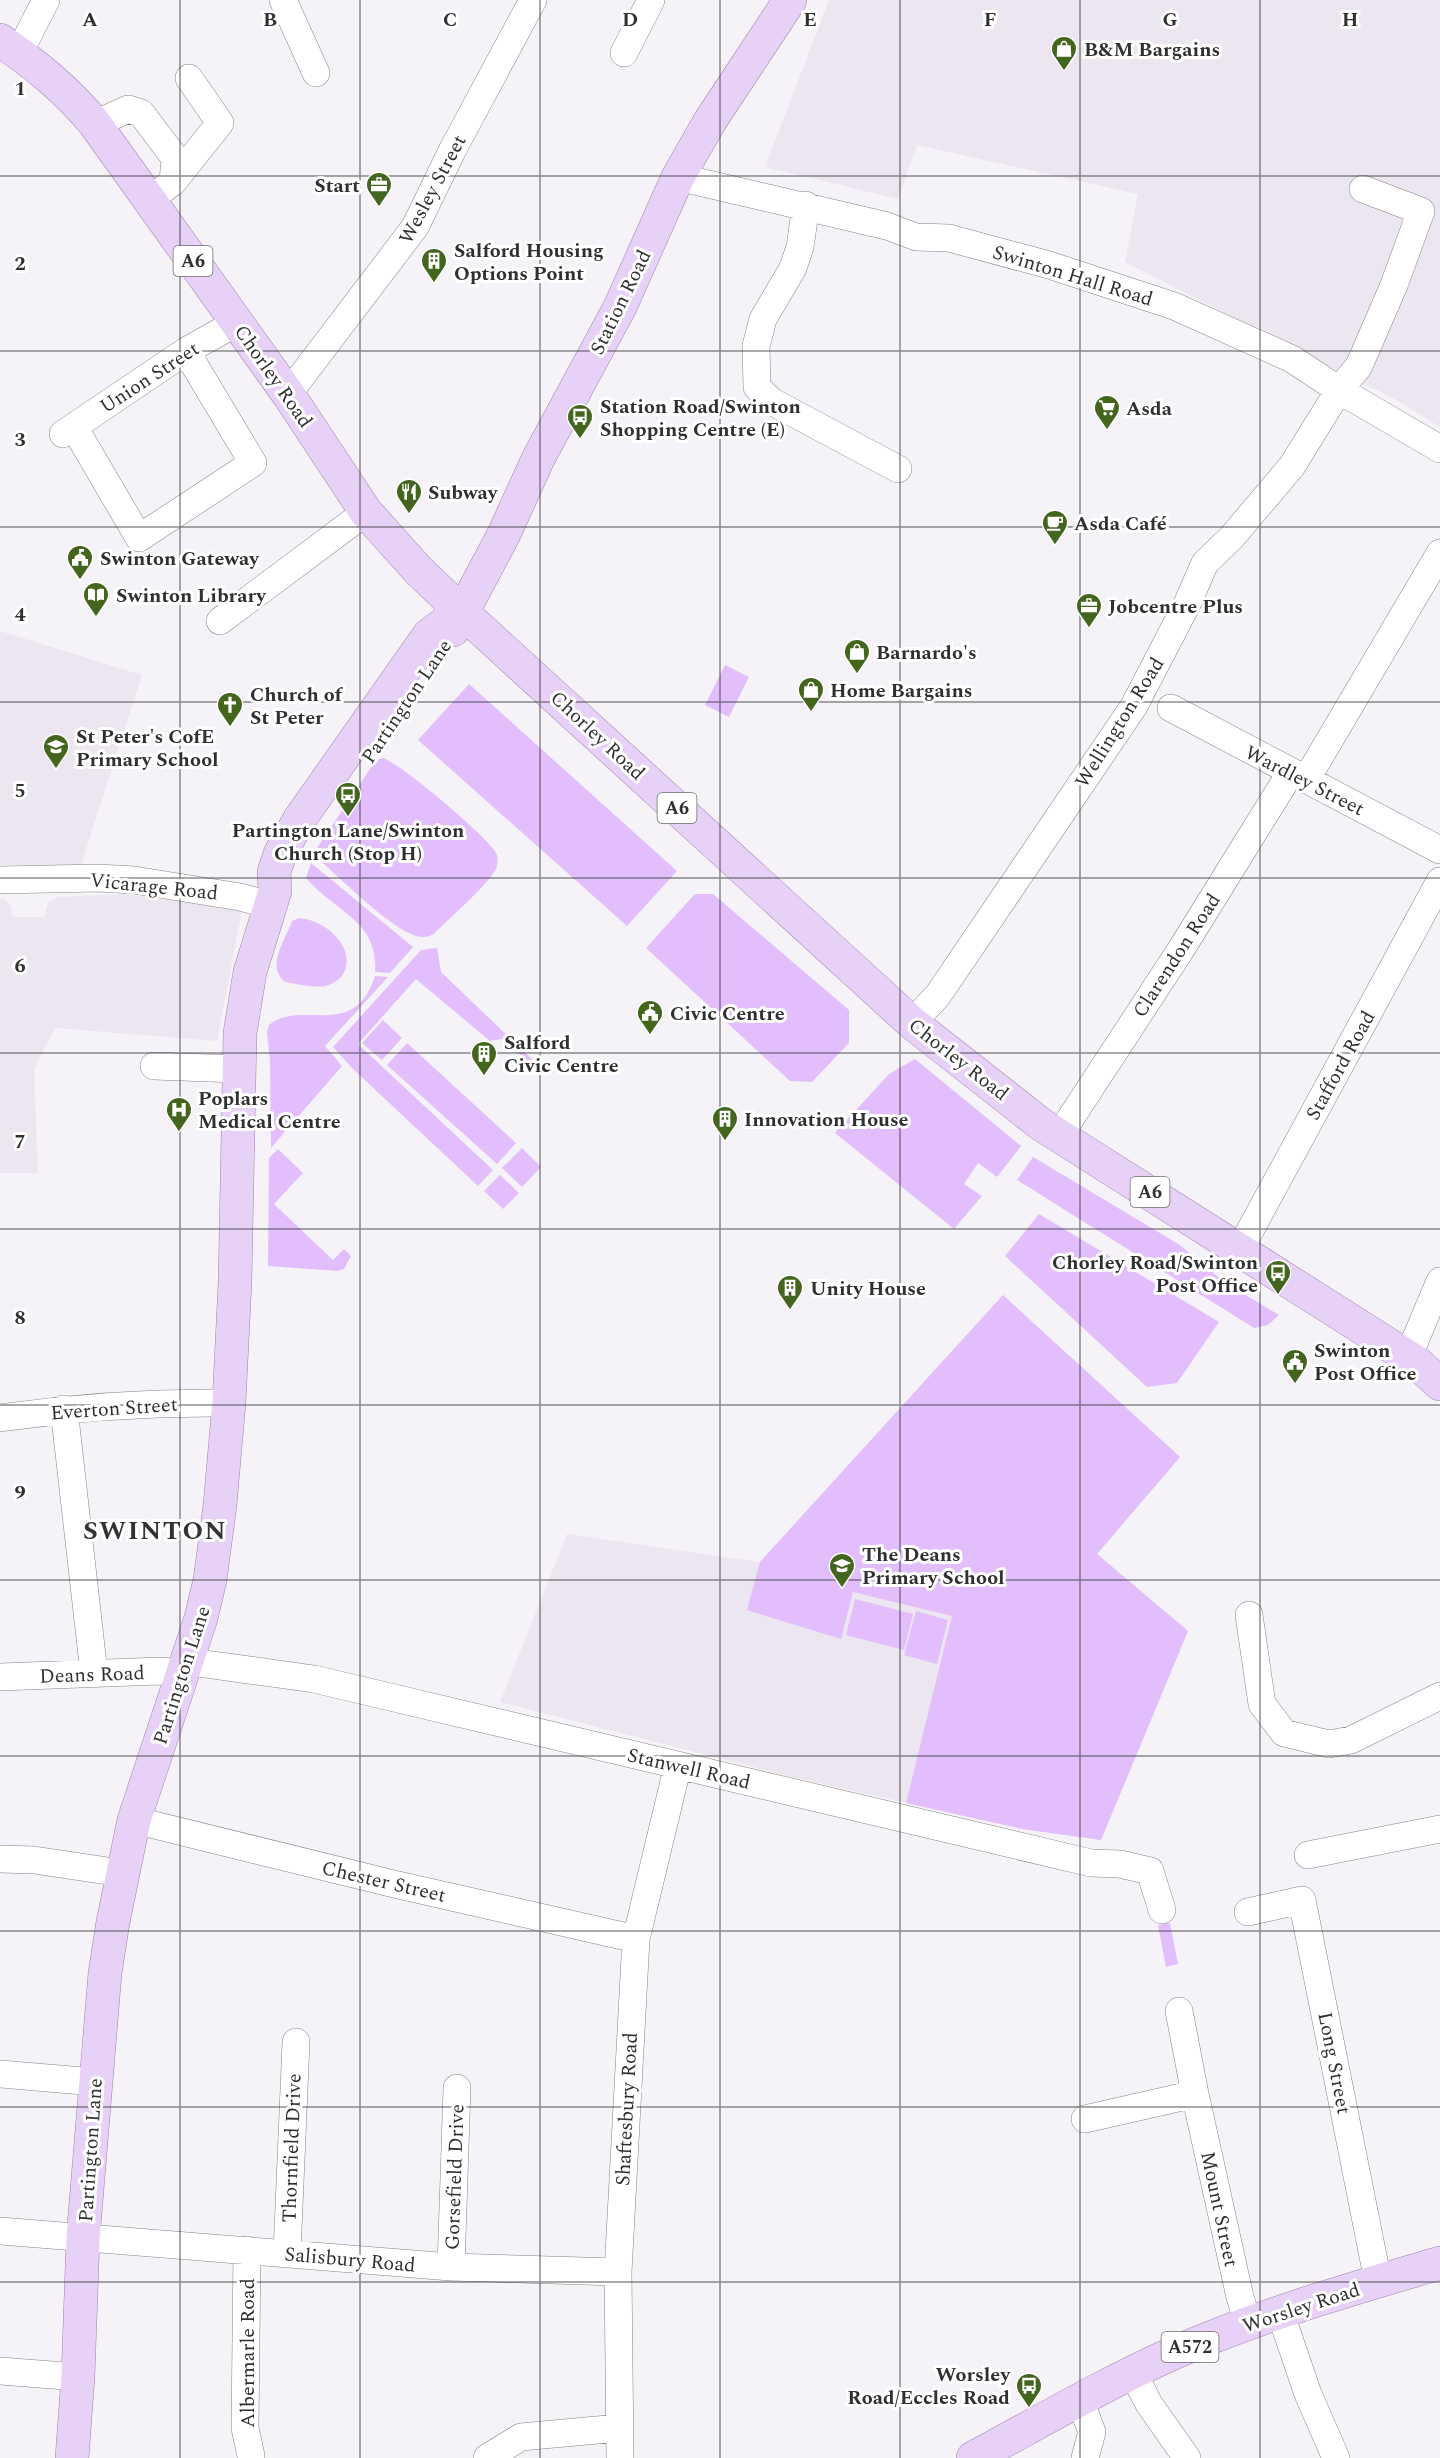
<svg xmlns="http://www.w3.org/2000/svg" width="1440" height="2458" viewBox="0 0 1440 2458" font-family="Spectral,serif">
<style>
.built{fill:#ece6f1}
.green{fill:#e2befc}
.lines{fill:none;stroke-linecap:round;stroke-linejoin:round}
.minor-casing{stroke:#858386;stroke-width:28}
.major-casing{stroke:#9d84ae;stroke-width:34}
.minor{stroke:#fff;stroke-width:27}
.major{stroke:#e8d1f7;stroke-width:33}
.grid{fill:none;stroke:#302f31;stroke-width:1.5;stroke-opacity:0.55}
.labels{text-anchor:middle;stroke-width:6;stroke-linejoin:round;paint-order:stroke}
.shield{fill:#fff;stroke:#6e6d6f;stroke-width:1.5}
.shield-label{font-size:18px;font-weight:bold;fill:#302f31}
.poi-label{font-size:20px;font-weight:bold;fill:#302f31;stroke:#fff;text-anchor:start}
.street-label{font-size:20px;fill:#302f31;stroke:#fff}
.district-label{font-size:26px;font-weight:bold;letter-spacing:1.5px;fill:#343235;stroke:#fff}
.grid-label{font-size:20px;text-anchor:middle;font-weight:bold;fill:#302f31;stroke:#fff;stroke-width:6;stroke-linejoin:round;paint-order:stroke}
</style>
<rect width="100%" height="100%" fill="#f5f3f7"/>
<path class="built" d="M 829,0 L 1440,0 L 1440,427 L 1396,400 L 1125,262 L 1138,194 L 917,145 L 898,199 L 765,167 Z
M 0,631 L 142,675 L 81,865 L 0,865 Z
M 125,894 L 242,910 L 217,1041 L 55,1028 L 34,1069 L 38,1173 L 0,1173 L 0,899 L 5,899 L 10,905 L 13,917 L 44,917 L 48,903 L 58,897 Z
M 1003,1295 L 1180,1457 L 1097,1554 L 1188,1631 L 1101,1840 L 1022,1829 L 788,1776 L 500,1702 L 567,1534 L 760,1562 Z"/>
<path class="green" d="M 725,665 L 749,677 L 729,717 L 705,705 Z
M 469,684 L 677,871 L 627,926 L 418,740 Z
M 383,758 C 400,763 488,837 496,853 C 498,857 498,862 497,866 C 494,880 446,921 434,934 C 428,937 423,938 416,936 C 388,927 337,875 313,854 L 376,760 Z
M 311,863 L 413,947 L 390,973 L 375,972 C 379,921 335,912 306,878 Z
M 695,894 L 713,894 L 849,1010 L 849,1043 L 812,1082 L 790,1081 L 646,948 Z
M 299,918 C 314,919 330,928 339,940 C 352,957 349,980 325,986 C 320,988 289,984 284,981 C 281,979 278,973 277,970 C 274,955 287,935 292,921 Z
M 437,948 L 441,972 L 538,1065 L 536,1067 L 533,1065 L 501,1039 L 490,1041 L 416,979 L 358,1044 L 493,1170 L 478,1186 L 353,1069 L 333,1047 L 421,950 Z
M 375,976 L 388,977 L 325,1046 L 342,1066 L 271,1148 L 270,1061 L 267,1032 L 269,1025 C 302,998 354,1042 375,976 Z
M 383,1020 L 402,1038 L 382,1060 L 362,1043 Z
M 407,1043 L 516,1143 L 497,1164 L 387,1065 Z
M 915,1059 L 1021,1146 L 997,1177 L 978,1163 L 964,1184 L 982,1196 L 954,1229 L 835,1133 L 889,1074 Z
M 522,1148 L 541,1167 L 522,1187 L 502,1168 Z
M 278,1149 L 303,1173 L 274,1204 L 333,1260 L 344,1249 L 351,1256 L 344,1269 L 338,1271 L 268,1266 L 269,1158 Z
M 1033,1157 L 1180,1245 L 1227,1284 L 1279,1315 L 1268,1325 L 1254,1328 L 1017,1180 Z
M 500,1175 L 519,1193 L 503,1209 L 484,1191 Z
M 1039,1214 L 1219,1322 L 1177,1383 L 1147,1387 L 1005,1256 Z
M 1003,1295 L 1180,1457 L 1097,1554 L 1188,1631 L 1101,1840 L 1022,1829 L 906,1803 L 952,1616 L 853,1592 L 841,1639 L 747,1610 L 760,1562 Z
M 855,1599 L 913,1614 L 904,1650 L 846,1635 Z
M 916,1611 L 948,1620 L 937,1664 L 904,1655 Z
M 1170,1923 L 1178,1964 L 1166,1967 L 1158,1925 Z"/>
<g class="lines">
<defs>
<path id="minor" d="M 283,0 L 316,73
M 19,53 L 46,0
M 624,53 L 651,0
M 95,124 L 128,109 L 141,113 L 175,158 L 173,182 L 150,199
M 678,177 L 887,226 L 916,237 L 949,238 L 1049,265 L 1174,306 L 1292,359 L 1339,390 L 1440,449
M 173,182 L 220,123 L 189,78
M 806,205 L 800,247 L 793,268 L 763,319 L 756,346 L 757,387 L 771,401 L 898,469
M 288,394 L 415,227 L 453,149 L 533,0
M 74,427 L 139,538 L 253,463 L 186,351
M 63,434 L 186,351 L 236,323
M 220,621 L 366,512
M 1171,708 L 1440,850
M 1306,780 L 1440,553
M 0,880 L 98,878 L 134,880 L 240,897 L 270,905
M 912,1023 L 938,995 L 1134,706 L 1187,604 L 1205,563 L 1232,537 L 1292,466 L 1339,390 L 1359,366 L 1394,285 L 1421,211 L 1363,189
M 154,1066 L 238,1069
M 1059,1136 L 1180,951 L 1291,772
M 1240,1249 L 1440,881
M 1408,1357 L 1440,1281
M 64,1409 L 94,1673
M 0,1418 C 76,1407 152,1402 229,1403
M 1249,1615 L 1262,1704 L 1284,1733 L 1329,1744 L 1351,1740 L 1440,1696
M 188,1659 L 198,1663 L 314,1679 L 1091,1863 L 1120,1864 L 1150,1871 L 1162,1910
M 0,1677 L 160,1671 L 171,1672 L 182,1677
M 134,1820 L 394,1884 L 636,1939
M 1308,1855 L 1440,1829
M 0,1859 L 34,1860 L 121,1873
M 1248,1912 L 1302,1900 L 1378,2281
M 1179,2011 L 1195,2094 L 1240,2297 L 1248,2323
M 0,2074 L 95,2082
M 1085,2119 L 1195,2094
M 0,2231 L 451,2267 L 618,2272
M 247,2250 L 245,2428 L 251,2456
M 287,2254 L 296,2042
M 451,2267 L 457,2088
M 1280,2312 L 1308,2394 L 1336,2458
M 0,2371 L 78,2377
M 1133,2373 L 1149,2404 L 1187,2458
M 1080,2400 L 1092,2432 L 1085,2458
M 487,2458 L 521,2437 L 619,2428
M 620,2458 L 618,2272 L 636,1939 L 678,1765"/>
<path id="major" d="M 0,40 C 36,65 67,90 95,124 L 288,394 L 366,512 L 419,571 L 461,611 L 912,1023 L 1042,1125 L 1416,1362 L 1440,1384
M 453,630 L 504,534 L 538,459 L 620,307 L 678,177 L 710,121 L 790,0
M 72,2458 L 78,2377 L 83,2238 L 105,1973 L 113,1922 L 134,1820 L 201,1618 L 210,1580 L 220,1505 L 229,1403 L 235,1282 L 240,1033 L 250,972 L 275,891 L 274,872 L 280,854 L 299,820 L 429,635 L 461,611
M 973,2458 C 1040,2422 1106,2383 1176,2352 C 1261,2315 1351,2289 1440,2263"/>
</defs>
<use href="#minor" class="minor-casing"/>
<use href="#major" class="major-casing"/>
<use href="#minor" class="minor"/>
<use href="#major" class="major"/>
</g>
<path class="grid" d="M 180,0 L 180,2458M 360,0 L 360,2458M 540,0 L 540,2458M 720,0 L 720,2458M 900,0 L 900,2458M 1080,0 L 1080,2458M 1260,0 L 1260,2458M 0,176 L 1440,176M 0,351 L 1440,351M 0,527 L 1440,527M 0,702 L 1440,702M 0,878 L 1440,878M 0,1053 L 1440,1053M 0,1229 L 1440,1229M 0,1405 L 1440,1405M 0,1580 L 1440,1580M 0,1756 L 1440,1756M 0,1931 L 1440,1931M 0,2107 L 1440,2107M 0,2282 L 1440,2282"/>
<defs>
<symbol id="shop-pin" viewBox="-11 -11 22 30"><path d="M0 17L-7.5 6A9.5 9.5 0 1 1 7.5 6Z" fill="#43651d" stroke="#fff"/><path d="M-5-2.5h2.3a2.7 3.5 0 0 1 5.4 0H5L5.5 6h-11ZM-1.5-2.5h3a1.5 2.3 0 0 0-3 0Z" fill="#fff"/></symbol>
<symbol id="office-pin" viewBox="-11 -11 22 30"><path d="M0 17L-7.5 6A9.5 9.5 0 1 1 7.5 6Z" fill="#43651d" stroke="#fff"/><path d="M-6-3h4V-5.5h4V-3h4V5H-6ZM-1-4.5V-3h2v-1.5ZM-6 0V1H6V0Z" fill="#fff"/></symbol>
<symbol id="building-pin" viewBox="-11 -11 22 30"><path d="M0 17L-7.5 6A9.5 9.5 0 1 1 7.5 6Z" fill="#43651d" stroke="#fff"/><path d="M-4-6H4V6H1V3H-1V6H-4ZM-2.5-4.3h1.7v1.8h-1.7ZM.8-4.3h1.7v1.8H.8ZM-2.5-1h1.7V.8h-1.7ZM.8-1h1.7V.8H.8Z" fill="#fff"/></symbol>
<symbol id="supermarket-pin" viewBox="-11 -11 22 30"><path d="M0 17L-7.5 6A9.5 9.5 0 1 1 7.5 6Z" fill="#43651d" stroke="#fff"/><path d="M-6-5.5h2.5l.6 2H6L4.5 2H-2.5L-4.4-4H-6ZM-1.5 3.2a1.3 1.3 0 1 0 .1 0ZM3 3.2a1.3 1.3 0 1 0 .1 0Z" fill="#fff"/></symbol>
<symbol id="bus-pin" viewBox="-11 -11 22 30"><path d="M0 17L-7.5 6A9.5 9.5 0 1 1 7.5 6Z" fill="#43651d" stroke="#fff"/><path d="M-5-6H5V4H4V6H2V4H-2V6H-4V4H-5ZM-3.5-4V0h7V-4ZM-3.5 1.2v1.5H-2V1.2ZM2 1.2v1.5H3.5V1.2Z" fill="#fff"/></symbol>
<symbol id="restaurant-pin" viewBox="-11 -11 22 30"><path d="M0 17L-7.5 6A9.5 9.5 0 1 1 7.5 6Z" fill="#43651d" stroke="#fff"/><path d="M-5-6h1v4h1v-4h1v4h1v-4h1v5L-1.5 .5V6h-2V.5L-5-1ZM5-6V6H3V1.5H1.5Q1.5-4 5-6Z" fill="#fff"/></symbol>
<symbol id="cafe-pin" viewBox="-11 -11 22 30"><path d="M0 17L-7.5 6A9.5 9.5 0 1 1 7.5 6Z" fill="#43651d" stroke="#fff"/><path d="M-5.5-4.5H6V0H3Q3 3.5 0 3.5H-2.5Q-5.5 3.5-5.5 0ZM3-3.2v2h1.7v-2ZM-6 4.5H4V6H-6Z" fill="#fff"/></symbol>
<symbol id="civic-pin" viewBox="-11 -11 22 30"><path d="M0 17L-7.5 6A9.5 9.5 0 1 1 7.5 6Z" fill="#43651d" stroke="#fff"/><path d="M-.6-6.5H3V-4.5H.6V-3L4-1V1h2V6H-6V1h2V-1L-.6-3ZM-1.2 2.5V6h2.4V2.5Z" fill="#fff"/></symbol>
<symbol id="library-pin" viewBox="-11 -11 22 30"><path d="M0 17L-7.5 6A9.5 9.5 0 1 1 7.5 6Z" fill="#43651d" stroke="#fff"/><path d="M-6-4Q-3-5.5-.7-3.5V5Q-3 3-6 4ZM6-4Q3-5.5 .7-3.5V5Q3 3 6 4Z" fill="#fff"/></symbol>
<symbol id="church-pin" viewBox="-11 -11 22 30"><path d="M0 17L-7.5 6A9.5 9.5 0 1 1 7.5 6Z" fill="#43651d" stroke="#fff"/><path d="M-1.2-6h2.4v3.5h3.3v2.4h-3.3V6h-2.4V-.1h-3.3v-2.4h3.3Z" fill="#fff"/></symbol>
<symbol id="school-pin" viewBox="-11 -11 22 30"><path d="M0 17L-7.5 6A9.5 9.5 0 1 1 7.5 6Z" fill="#43651d" stroke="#fff"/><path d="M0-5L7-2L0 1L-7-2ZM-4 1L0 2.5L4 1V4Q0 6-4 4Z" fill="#fff"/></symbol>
<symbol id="hospital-pin" viewBox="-11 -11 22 30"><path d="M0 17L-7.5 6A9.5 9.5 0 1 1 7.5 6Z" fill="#43651d" stroke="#fff"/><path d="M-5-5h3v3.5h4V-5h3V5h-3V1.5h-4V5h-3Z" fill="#fff"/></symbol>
</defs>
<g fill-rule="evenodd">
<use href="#shop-pin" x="1049" y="34" width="30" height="40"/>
<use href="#office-pin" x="364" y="170" width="30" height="40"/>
<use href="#building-pin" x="419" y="246" width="30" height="40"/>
<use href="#supermarket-pin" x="1092" y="393" width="30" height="40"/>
<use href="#bus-pin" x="565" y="402" width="30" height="40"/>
<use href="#restaurant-pin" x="394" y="477" width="30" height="40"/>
<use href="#cafe-pin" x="1040" y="508" width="30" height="40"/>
<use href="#civic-pin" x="65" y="543" width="30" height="40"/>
<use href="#library-pin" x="81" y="580" width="30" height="40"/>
<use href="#office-pin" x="1074" y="591" width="30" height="40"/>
<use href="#shop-pin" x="842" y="637" width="30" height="40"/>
<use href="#shop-pin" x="796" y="675" width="30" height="40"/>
<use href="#church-pin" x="215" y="690" width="30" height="40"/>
<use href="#school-pin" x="41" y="732" width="30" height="40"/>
<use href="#bus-pin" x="333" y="780" width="30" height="40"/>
<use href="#civic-pin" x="635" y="998" width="30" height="40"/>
<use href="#building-pin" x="469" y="1039" width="30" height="40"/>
<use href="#hospital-pin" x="164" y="1095" width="30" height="40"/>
<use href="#building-pin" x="710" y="1104" width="30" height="40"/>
<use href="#bus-pin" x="1263" y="1258" width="30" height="40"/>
<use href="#building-pin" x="775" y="1273" width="30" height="40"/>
<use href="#civic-pin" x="1280" y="1347" width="30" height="40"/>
<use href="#school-pin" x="827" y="1551" width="30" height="40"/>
<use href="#bus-pin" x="1014" y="2371" width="30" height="40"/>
</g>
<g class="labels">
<g class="shield">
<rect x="173.5" y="246" width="39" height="30" rx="4.5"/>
<rect x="657.5" y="793" width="39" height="30" rx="4.5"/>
<rect x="1130.5" y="1177" width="39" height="30" rx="4.5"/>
<rect x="1161.5" y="2332" width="57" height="30" rx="4.5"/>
</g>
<g class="shield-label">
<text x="193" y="267">A6</text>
<text x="677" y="814">A6</text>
<text x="1150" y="1198">A6</text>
<text x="1190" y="2353">A572</text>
</g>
<g class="poi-label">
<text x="1084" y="56">B&amp;M Bargains</text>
<text x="360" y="192" text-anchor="end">Start</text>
<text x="454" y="257">Salford Housing<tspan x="454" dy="23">Options Point</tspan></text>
<text x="600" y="413">Station Road/Swinton<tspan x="600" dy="23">Shopping Centre (E)</tspan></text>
<text x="1126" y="415">Asda</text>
<text x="428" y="499">Subway</text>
<text x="1074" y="530">Asda Café</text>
<text x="100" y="565">Swinton Gateway</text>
<text x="116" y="602">Swinton Library</text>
<text x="1108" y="613">Jobcentre Plus</text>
<text x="876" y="659">Barnardo's</text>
<text x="830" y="697">Home Bargains</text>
<text x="250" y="701">Church of<tspan x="250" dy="23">St Peter</tspan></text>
<text x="76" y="743">St Peter's CofE<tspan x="76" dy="23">Primary School</tspan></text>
<text x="348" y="837" text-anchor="middle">Partington Lane/Swinton<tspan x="348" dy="23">Church (Stop H)</tspan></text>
<text x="670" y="1020">Civic Centre</text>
<text x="504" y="1049">Salford<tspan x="504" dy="23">Civic Centre</tspan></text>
<text x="198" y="1105">Poplars<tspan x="198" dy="23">Medical Centre</tspan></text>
<text x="744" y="1126">Innovation House</text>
<text x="1258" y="1269" text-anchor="end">Chorley Road/Swinton<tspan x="1258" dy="23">Post Office</tspan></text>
<text x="810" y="1295">Unity House</text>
<text x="1314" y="1357">Swinton<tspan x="1314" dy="23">Post Office</tspan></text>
<text x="862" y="1561">The Deans<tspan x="862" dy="23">Primary School</tspan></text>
<text x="1010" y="2381" text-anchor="end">Worsley<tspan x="1010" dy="23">Road/Eccles Road</tspan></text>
</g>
<g class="street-label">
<text transform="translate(432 189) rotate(-62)" y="7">Wesley Street</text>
<text transform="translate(1073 275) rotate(17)" y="7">Swinton Hall Road</text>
<text transform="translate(620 302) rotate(-64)" y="7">Station Road</text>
<text transform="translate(274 376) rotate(55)" y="7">Chorley Road</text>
<text transform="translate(149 377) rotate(-33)" y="7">Union Street</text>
<text transform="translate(406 701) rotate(-56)" y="7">Partington Lane</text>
<text transform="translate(1119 722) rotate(-58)" y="7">Wellington Road</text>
<text transform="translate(598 735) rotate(43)" y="7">Chorley Road</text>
<text transform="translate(1305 780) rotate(27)" y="7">Wardley Street</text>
<text transform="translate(154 886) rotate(6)" y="7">Vicarage Road</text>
<text transform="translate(1176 955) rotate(-57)" y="7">Clarendon Road</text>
<text transform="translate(959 1059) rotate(38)" y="7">Chorley Road</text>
<text transform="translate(1340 1065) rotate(-61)" y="7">Stafford Road</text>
<text transform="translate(114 1408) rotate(-4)" y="7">Everton Street</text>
<text transform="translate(92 1674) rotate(-2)" y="7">Deans Road</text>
<text transform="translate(181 1675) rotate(-72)" y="7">Partington Lane</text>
<text transform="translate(689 1768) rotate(13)" y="7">Stanwell Road</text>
<text transform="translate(384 1881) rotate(13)" y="7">Chester Street</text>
<text transform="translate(1335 2063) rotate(79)" y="7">Long Street</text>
<text transform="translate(626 2109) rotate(-87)" y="7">Shaftesbury Road</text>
<text transform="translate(291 2148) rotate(-88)" y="7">Thornfield Drive</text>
<text transform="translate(90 2150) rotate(-86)" y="7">Partington Lane</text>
<text transform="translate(454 2177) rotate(-88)" y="7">Gorsefield Drive</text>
<text transform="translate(1220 2209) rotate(78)" y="7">Mount Street</text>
<text transform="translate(350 2259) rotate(5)" y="7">Salisbury Road</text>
<text transform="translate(1301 2307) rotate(-18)" y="7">Worsley Road</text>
<text transform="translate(247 2353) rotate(-90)" y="7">Albermarle Road</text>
</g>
<g class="district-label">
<text x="155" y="1539">SWINTON</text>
</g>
</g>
<g class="grid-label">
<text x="90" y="26">A</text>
<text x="270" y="26">B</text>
<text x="450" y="26">C</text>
<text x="630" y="26">D</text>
<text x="810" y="26">E</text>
<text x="990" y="26">F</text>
<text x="1170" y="26">G</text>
<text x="1350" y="26">H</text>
<text x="20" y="95">1</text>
<text x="20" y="270">2</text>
<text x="20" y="446">3</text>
<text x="20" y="621">4</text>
<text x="20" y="797">5</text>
<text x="20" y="972">6</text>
<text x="20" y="1148">7</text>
<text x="20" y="1324">8</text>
<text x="20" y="1499">9</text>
</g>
</svg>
